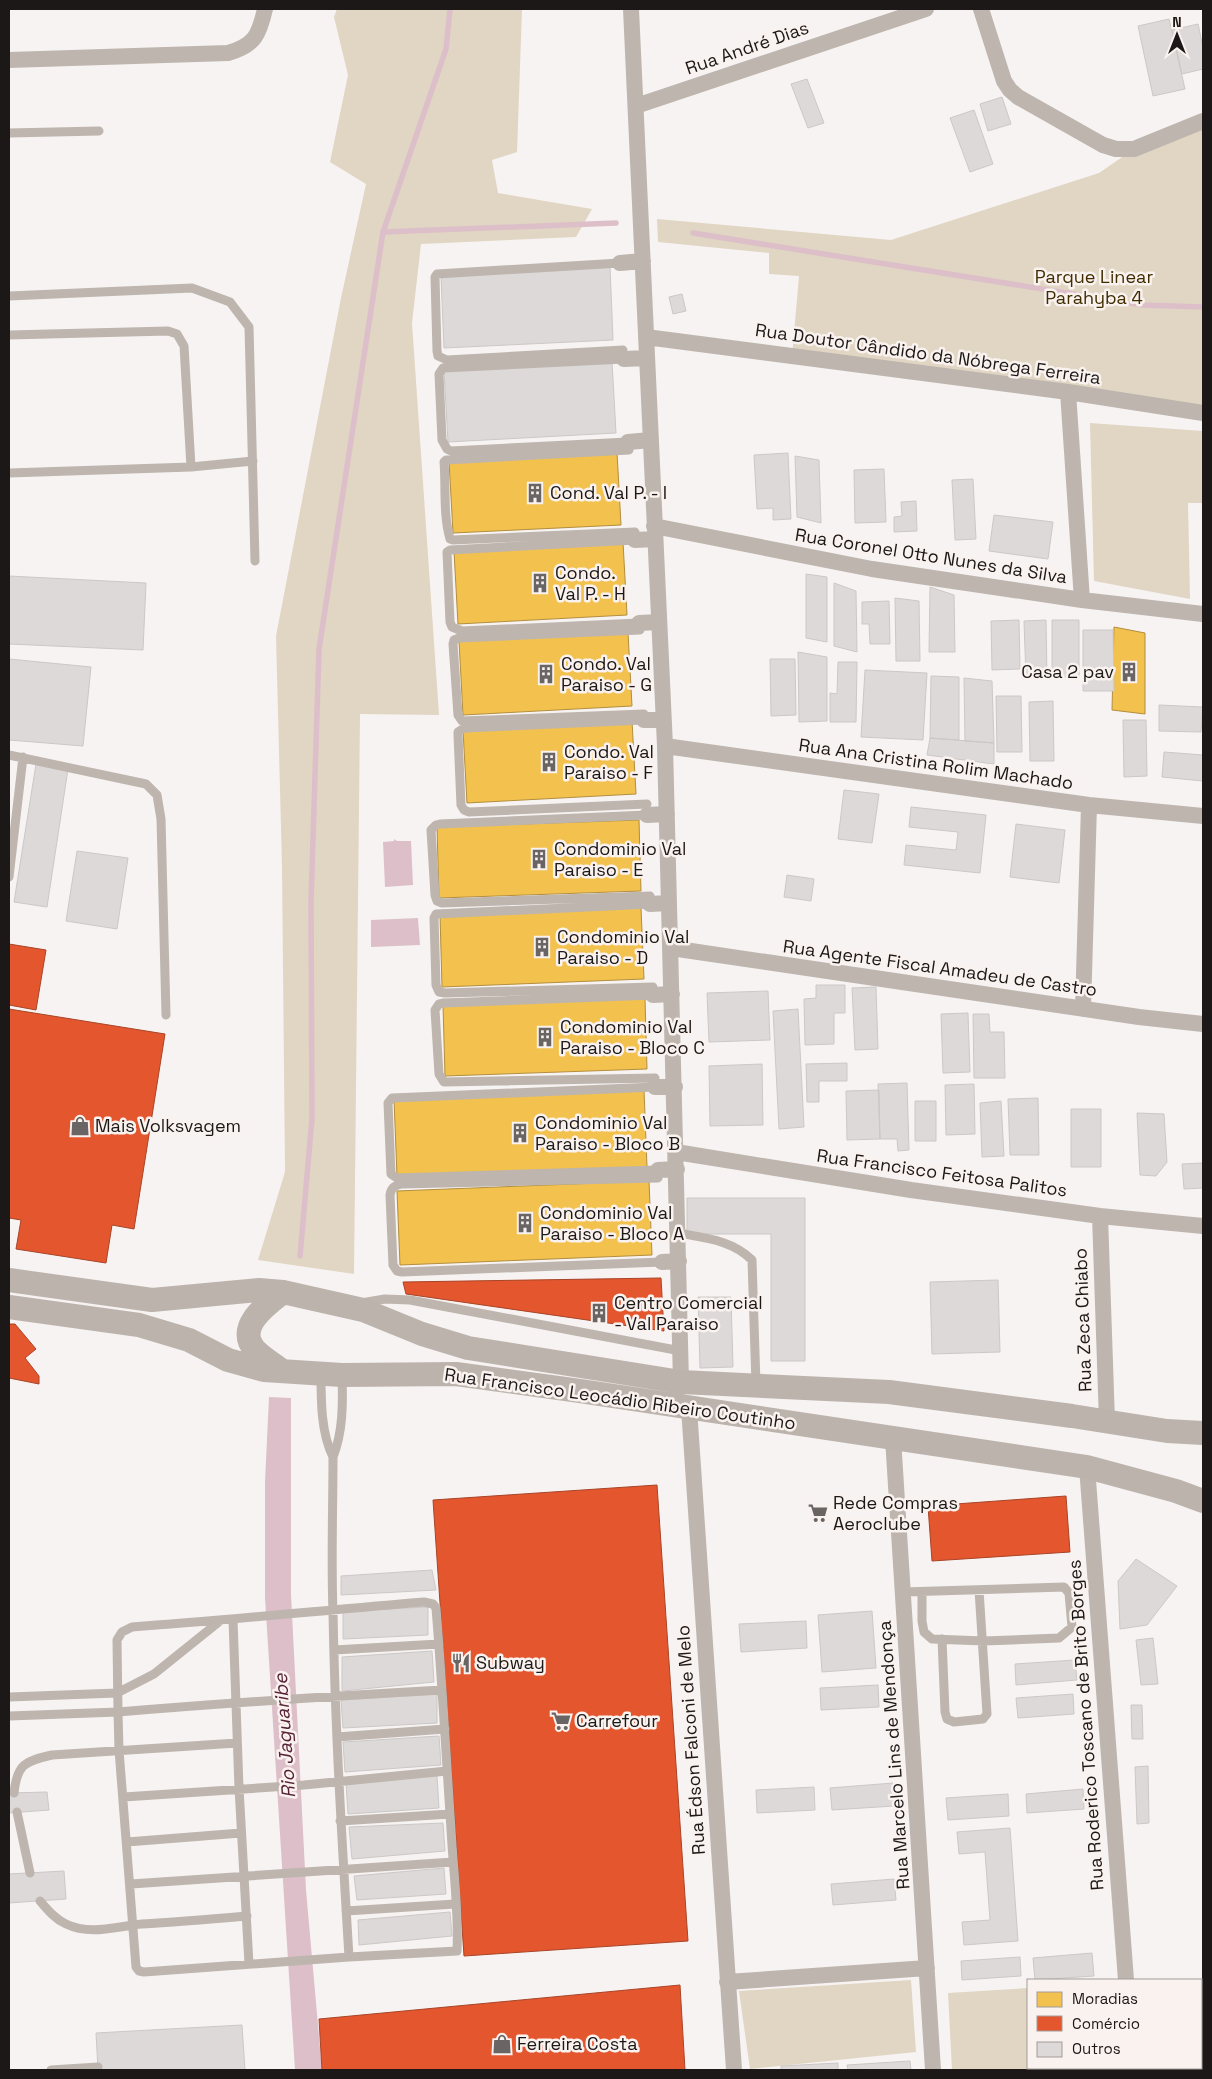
<svg xmlns="http://www.w3.org/2000/svg" width="1212" height="2079" viewBox="0 0 1212 2079" font-family="'Space Grotesk',sans-serif">
<style>
.green{fill:#e0d6c3}
.water{fill:#ddbfc9}
.homes{fill:#f2c14e;stroke:#b28e3e}
.shops{fill:#e4572e;stroke:#a84427}
.lines{fill:none;stroke-linecap:round;stroke-linejoin:round}
.stream{stroke:#ddbfc9;stroke-width:5.5}
.building{fill:#dcd9d8;stroke:#cbc8c7}
.service{stroke:#bdb5ae;stroke-width:9}
.minor{stroke:#bdb5ae;stroke-width:16}
.secondary{stroke:#bcb3ac;stroke-width:24}
.labels{text-anchor:middle;stroke-width:5;stroke-linejoin:round;paint-order:stroke}
.street-label{font-size:18px;fill:#1b1817;stroke:#faf2ef}
.park-label{font-size:18px;fill:#3f2d00;stroke:#faf2ef}
.poi-label{font-size:18px;fill:#1b1817;stroke:#faf2ef;text-anchor:start}
.water-label{font-size:19px;font-style:italic;fill:#572339;stroke:#faf2ef}
</style>
<rect width="100%" height="100%" fill="#f7f3f2"/>
<path class="green" d="M 337,9 L 522,9 L 517,152 L 492,160 L 498,193 L 592,209 L 576,237 L 421,244 L 412,323 L 439,715 L 360,714 L 354,1274 L 258,1260 L 285,1172 L 282,866 L 276,636 L 341,298 L 366,184 L 330,162 L 348,75 L 334,17 Z
M 1203,124 L 1203,412 L 792,356 L 799,276 L 769,274 L 769,253 L 658,242 L 657,219 L 891,240 L 1099,173 L 1134,149 Z
M 1090,423 L 1203,431 L 1203,503 L 1188,503 L 1190,599 L 1094,581 Z
M 911,1980 L 916,2052 L 750,2069 L 739,1991 Z
M 1028,1988 L 1028,2068 L 1114,2068 L 1114,2070 L 952,2070 L 948,1993 Z"/>
<path class="water" d="M 394,839 L 397,841 L 411,841 L 413,885 L 385,887 L 383,842 L 394,841 Z
M 418,918 L 420,945 L 371,947 L 371,920 Z
M 269,1397 L 291,1398 L 291,1594 L 306,1890 L 322,2070 L 295,2070 L 265,1598 L 265,1482 Z"/>
<path class="homes" d="M 617,452 L 621,525 L 453,533 L 449,461 Z
M 623,542 L 627,615 L 458,624 L 454,551 Z
M 1114,627 L 1145,633 L 1145,714 L 1112,710 Z
M 628,633 L 632,706 L 463,715 L 459,641 Z
M 632,721 L 636,794 L 467,803 L 463,730 Z
M 639,820 L 641,891 L 439,898 L 437,827 Z
M 641,908 L 644,979 L 442,987 L 440,915 Z
M 645,998 L 647,1069 L 445,1076 L 443,1005 Z
M 644,1090 L 647,1167 L 397,1176 L 394,1099 Z
M 649,1181 L 652,1255 L 400,1265 L 397,1191 Z"/>
<path class="shops" d="M 9,944 L 46,950 L 36,1010 L 9,1005 Z
M 9,1009 L 165,1034 L 134,1229 L 112,1225 L 106,1263 L 16,1249 L 21,1220 L 9,1218 Z
M 661,1278 L 664,1331 L 406,1294 L 403,1282 Z
M 9,1324 L 15,1324 L 36,1349 L 25,1358 L 39,1376 L 39,1384 L 9,1378 Z
M 657,1485 L 688,1941 L 464,1956 L 433,1500 Z
M 1066,1496 L 1070,1552 L 932,1561 L 928,1506 Z
M 680,1985 L 685,2070 L 322,2070 L 319,2019 Z"/>
<g class="lines">
<path class="stream" d="M 383,232 L 616,223
M 693,233 L 1142,305 L 1203,307
M 300,1256 L 312,1119 L 311,902 L 319,649 L 383,232 L 446,49 L 450,9"/>
</g>
<path class="building" d="M 1169,19 L 1185,89 L 1153,96 L 1138,26 Z
M 1198,24 L 1203,47 L 1203,69 L 1182,74 L 1172,30 Z
M 807,79 L 824,123 L 808,128 L 791,84 Z
M 1002,97 L 1011,124 L 988,131 L 980,104 Z
M 974,110 L 993,164 L 970,172 L 950,118 Z
M 610,267 L 613,340 L 444,348 L 441,276 Z
M 682,294 L 686,311 L 673,314 L 669,297 Z
M 612,362 L 616,433 L 448,442 L 444,371 Z
M 788,453 L 791,519 L 773,520 L 773,508 L 757,509 L 754,455 Z
M 795,456 L 819,460 L 821,523 L 797,517 Z
M 884,469 L 886,522 L 855,523 L 854,470 Z
M 973,479 L 976,539 L 955,540 L 952,480 Z
M 916,501 L 917,531 L 894,532 L 894,517 L 902,516 L 901,502 Z
M 994,515 L 1053,522 L 1048,559 L 989,551 Z
M 806,574 L 827,577 L 827,642 L 806,638 Z
M 9,576 L 146,583 L 143,650 L 9,644 Z
M 834,583 L 856,591 L 857,652 L 834,646 Z
M 930,587 L 954,595 L 955,652 L 929,652 Z
M 895,598 L 919,601 L 920,661 L 896,661 Z
M 889,601 L 890,644 L 870,644 L 869,624 L 862,624 L 862,602 Z
M 1019,620 L 1020,669 L 992,670 L 991,621 Z
M 1046,620 L 1047,678 L 1026,678 L 1024,621 Z
M 1052,620 L 1079,620 L 1079,677 L 1052,677 Z
M 1083,630 L 1113,630 L 1114,691 L 1083,691 Z
M 798,652 L 827,657 L 827,721 L 799,722 Z
M 9,659 L 91,667 L 83,746 L 9,740 Z
M 770,659 L 795,659 L 796,715 L 771,716 Z
M 838,662 L 857,662 L 856,722 L 830,722 L 830,693 L 837,694 Z
M 865,670 L 927,673 L 923,740 L 861,737 Z
M 931,676 L 959,677 L 959,740 L 930,738 Z
M 964,678 L 992,681 L 994,743 L 965,741 Z
M 996,696 L 1021,696 L 1022,752 L 997,752 Z
M 1053,701 L 1054,761 L 1030,761 L 1029,702 Z
M 1159,705 L 1203,707 L 1201,732 L 1159,731 Z
M 1123,720 L 1146,720 L 1147,776 L 1124,777 Z
M 930,738 L 994,743 L 994,764 L 927,755 Z
M 1164,752 L 1203,755 L 1203,781 L 1162,777 Z
M 36,764 L 68,769 L 47,907 L 14,902 Z
M 844,790 L 879,794 L 872,843 L 838,839 Z
M 911,807 L 986,815 L 980,873 L 904,865 L 906,845 L 956,850 L 958,832 L 909,827 Z
M 1016,824 L 1065,830 L 1059,883 L 1010,877 Z
M 77,851 L 128,858 L 117,929 L 66,921 Z
M 787,875 L 814,879 L 811,901 L 784,897 Z
M 816,985 L 845,985 L 845,1013 L 834,1013 L 834,1044 L 805,1045 L 804,999 L 816,998 Z
M 876,987 L 878,1049 L 855,1050 L 852,988 Z
M 768,991 L 770,1040 L 709,1042 L 707,993 Z
M 798,1009 L 804,1127 L 779,1129 L 773,1011 Z
M 968,1013 L 970,1072 L 943,1073 L 941,1014 Z
M 973,1014 L 989,1014 L 990,1032 L 1004,1032 L 1005,1078 L 974,1078 Z
M 847,1063 L 847,1081 L 819,1081 L 819,1102 L 807,1102 L 806,1064 Z
M 762,1064 L 763,1125 L 710,1126 L 709,1066 Z
M 907,1083 L 909,1150 L 898,1151 L 897,1139 L 880,1139 L 878,1084 Z
M 974,1084 L 975,1134 L 946,1135 L 945,1085 Z
M 879,1090 L 880,1139 L 847,1140 L 846,1091 Z
M 1038,1098 L 1039,1155 L 1010,1155 L 1008,1099 Z
M 915,1101 L 936,1101 L 936,1141 L 915,1141 Z
M 1001,1101 L 1004,1156 L 982,1157 L 980,1103 Z
M 1071,1109 L 1101,1109 L 1101,1167 L 1071,1167 Z
M 1137,1113 L 1164,1114 L 1167,1162 L 1156,1176 L 1140,1175 Z
M 1203,1163 L 1203,1188 L 1184,1189 L 1182,1164 Z
M 687,1198 L 805,1198 L 805,1361 L 771,1361 L 771,1234 L 687,1234 Z
M 998,1280 L 1000,1352 L 932,1354 L 930,1282 Z
M 698,1297 L 731,1297 L 733,1367 L 700,1368 Z
M 1136,1559 L 1177,1586 L 1147,1625 L 1120,1629 L 1118,1581 Z
M 432,1570 L 436,1590 L 341,1595 L 341,1576 Z
M 428,1607 L 428,1635 L 343,1639 L 343,1611 Z
M 872,1611 L 876,1668 L 822,1672 L 818,1615 Z
M 806,1621 L 807,1648 L 741,1652 L 739,1624 Z
M 1153,1638 L 1158,1684 L 1141,1685 L 1136,1640 Z
M 432,1651 L 434,1682 L 342,1691 L 342,1657 Z
M 1075,1660 L 1077,1680 L 1016,1685 L 1015,1664 Z
M 878,1685 L 879,1707 L 821,1710 L 820,1688 Z
M 437,1694 L 437,1723 L 343,1728 L 341,1700 Z
M 1073,1694 L 1074,1714 L 1018,1718 L 1016,1698 Z
M 1131,1705 L 1142,1705 L 1143,1739 L 1132,1739 Z
M 439,1736 L 441,1765 L 345,1772 L 343,1742 Z
M 1148,1766 L 1149,1823 L 1137,1824 L 1135,1767 Z
M 437,1776 L 439,1808 L 348,1814 L 346,1783 Z
M 893,1783 L 894,1806 L 832,1810 L 830,1788 Z
M 814,1787 L 815,1810 L 757,1813 L 756,1790 Z
M 1083,1789 L 1084,1809 L 1027,1813 L 1026,1794 Z
M 47,1792 L 49,1810 L 9,1813 L 9,1793 Z
M 1008,1794 L 1009,1816 L 948,1820 L 946,1798 Z
M 443,1823 L 445,1851 L 352,1859 L 349,1827 Z
M 1010,1828 L 1018,1941 L 964,1945 L 962,1922 L 990,1920 L 985,1852 L 959,1854 L 957,1832 Z
M 444,1868 L 446,1894 L 357,1900 L 354,1876 Z
M 64,1871 L 66,1899 L 9,1903 L 9,1874 Z
M 894,1879 L 896,1900 L 833,1905 L 831,1884 Z
M 450,1912 L 452,1936 L 359,1945 L 358,1920 Z
M 1092,1953 L 1094,1976 L 1035,1980 L 1033,1958 Z
M 1020,1957 L 1021,1976 L 962,1980 L 961,1961 Z
M 242,2025 L 245,2070 L 98,2070 L 96,2033 Z
M 910,2061 L 911,2070 L 848,2070 L 847,2065 Z
M 838,2063 L 838,2070 L 781,2070 L 781,2066 Z"/>
<g class="lines">
<path class="service" d="M 9,133 L 99,131
M 620,263 L 437,274 L 435,277 L 437,351 L 438,356 L 447,360 L 623,350
M 9,296 L 192,288 L 230,302 L 249,327 L 255,561
M 9,335 L 168,331 L 177,334 L 184,346 L 191,467
M 624,359 L 443,368 L 439,374 L 442,440 L 447,449 L 451,451 L 628,442
M 629,450 L 446,460 L 444,462 C 446,487 443,515 450,539 L 453,540 L 635,532
M 9,473 L 191,467 L 253,461
M 635,540 L 450,550 L 447,552 L 450,622 L 452,627 L 462,631 L 639,623
M 640,630 L 459,638 L 454,640 L 453,644 L 458,715 L 462,721 L 644,714
M 644,720 L 464,728 L 458,732 L 458,735 L 461,805 L 464,810 L 469,812 L 647,804
M 9,755 L 146,784 L 157,795 L 161,819 L 166,1015
M 647,815 L 440,824 L 436,825 L 431,830 L 435,895 L 437,901 L 442,903 L 650,896
M 9,877 L 23,757
M 650,904 L 436,914 L 434,918 L 436,985 L 439,992 L 445,993 L 653,987
M 653,995 L 444,1003 L 439,1004 L 435,1010 L 439,1074 L 444,1082 L 655,1078
M 655,1087 L 392,1098 L 388,1103 L 391,1174 L 397,1178 L 658,1170
M 658,1178 L 401,1184 C 394,1186 391,1188 390,1195 L 393,1265 L 397,1271 L 402,1272 L 662,1262
M 678,1233 C 705,1238 732,1240 752,1260 L 756,1384
M 361,1303 L 385,1299 L 410,1300 L 681,1351
M 321,1374 C 321,1401 321,1433 333,1457 C 343,1432 343,1403 342,1376
M 333,1457 C 333,1509 331,1561 333,1612 C 335,1727 342,1842 349,1957 L 457,1951 C 459,1911 453,1869 451,1829 C 446,1755 442,1681 436,1608 L 433,1604 L 424,1602 C 327,1610 230,1620 132,1627 L 122,1632 L 117,1640 L 118,1712 C 226,1703 334,1696 442,1690
M 903,1592 L 1064,1587 L 1069,1593 L 1072,1627 L 1059,1638 L 984,1641 L 932,1639 L 924,1632 L 922,1621 L 922,1592
M 233,1620 L 239,1788 L 249,1964
M 942,1639 L 945,1712 L 947,1719 L 954,1722 L 983,1719 L 987,1714 L 979,1590
M 334,1650 L 439,1644
M 9,1697 L 117,1693 L 154,1674 L 220,1621
M 9,1716 L 118,1712 L 119,1750 L 136,1967 L 139,1971 L 144,1972 L 349,1957
M 337,1737 L 445,1729
M 14,1793 C 17,1764 25,1761 52,1755 L 237,1743
M 124,1797 L 304,1785 L 447,1771
M 17,1812 L 30,1873
M 340,1821 L 450,1814
M 127,1842 L 241,1833
M 131,1884 L 453,1862
M 40,1901 C 48,1910 55,1919 66,1924 C 91,1936 117,1926 142,1924 C 177,1922 212,1919 247,1916
M 346,1911 L 455,1904
M 51,2070 L 98,2067"/>
<path class="minor" d="M 631,9 L 665,746 L 681,1382
M 981,9 L 1004,81 L 1010,90 L 1018,97 L 1103,145 L 1116,149 L 1134,149 L 1203,121
M 9,60 L 228,53 C 255,45 259,35 265,9
M 636,106 L 926,9
M 620,263 L 643,261
M 646,337 L 1068,392 L 1203,413
M 624,359 L 647,358
M 1068,392 L 1082,600
M 628,442 L 651,440
M 654,526 L 872,569 L 1082,600 L 1203,614
M 635,540 L 655,539
M 639,623 L 659,622
M 644,720 L 663,720
M 665,746 L 1089,805 L 1203,816
M 647,815 L 667,814
M 650,904 L 669,903
M 671,948 L 1139,1017 L 1203,1024
M 653,995 L 672,994
M 1083,1009 L 1089,805
M 655,1087 L 675,1087
M 676,1152 L 911,1190 L 1100,1216 L 1203,1226
M 658,1170 L 677,1169
M 1100,1216 L 1107,1422
M 662,1262 L 679,1261
M 689,1408 L 734,2070
M 893,1438 L 933,2070
M 1087,1467 L 1126,1980
M 727,1982 L 927,1968
M 1132,2068 L 1133,2070"/>
<path class="secondary" d="M 9,1280 L 152,1300 L 259,1290 L 283,1292 L 363,1310 L 422,1334 L 468,1348 L 681,1382 L 889,1392 L 1072,1416 L 1167,1431 L 1203,1433
M 9,1307 L 139,1325 L 189,1340 L 228,1360 L 264,1370 L 342,1375 L 456,1374 L 580,1391 L 1087,1467 L 1176,1491 L 1203,1501
M 281,1370 C 273,1364 263,1358 256,1351 C 234,1328 266,1305 283,1292"/>
</g>
<defs>
<symbol id="building-bare" viewBox="-9 -9 18 18"><path d="M-4-6H4V6H1V3H-1V6H-4ZM-2.5-4.3h1.7v1.8h-1.7ZM.8-4.3h1.7v1.8H.8ZM-2.5-1h1.7V.8h-1.7ZM.8-1h1.7V.8H.8Z" fill="#686564" stroke="#faf2ef" stroke-width="2.5" paint-order="stroke"/></symbol>
<symbol id="shop-bare" viewBox="-9 -9 18 18"><path d="M-5-2.5h2.3a2.7 3.5 0 0 1 5.4 0H5L5.5 6h-11ZM-1.5-2.5h3a1.5 2.3 0 0 0-3 0Z" fill="#686564" stroke="#faf2ef" stroke-width="2.5" paint-order="stroke"/></symbol>
<symbol id="supermarket-bare" viewBox="-9 -9 18 18"><path d="M-6-5.5h2.5l.6 2H6L4.5 2H-2.5L-4.4-4H-6ZM-1.5 3.2a1.3 1.3 0 1 0 .1 0ZM3 3.2a1.3 1.3 0 1 0 .1 0Z" fill="#686564" stroke="#faf2ef" stroke-width="2.5" paint-order="stroke"/></symbol>
<symbol id="restaurant-bare" viewBox="-9 -9 18 18"><path d="M-5-6h1v4h1v-4h1v4h1v-4h1v5L-1.5 .5V6h-2V.5L-5-1ZM5-6V6H3V1.5H1.5Q1.5-4 5-6Z" fill="#686564" stroke="#faf2ef" stroke-width="2.5" paint-order="stroke"/></symbol>
</defs>
<g fill-rule="evenodd">
<use href="#building-bare" x="521" y="479" width="28" height="28"/>
<use href="#building-bare" x="526" y="569" width="28" height="28"/>
<use href="#building-bare" x="1115" y="658" width="28" height="28"/>
<use href="#building-bare" x="532" y="660" width="28" height="28"/>
<use href="#building-bare" x="535" y="748" width="28" height="28"/>
<use href="#building-bare" x="525" y="845" width="28" height="28"/>
<use href="#building-bare" x="528" y="933" width="28" height="28"/>
<use href="#building-bare" x="531" y="1023" width="28" height="28"/>
<use href="#shop-bare" x="66" y="1112" width="28" height="28"/>
<use href="#building-bare" x="506" y="1119" width="28" height="28"/>
<use href="#building-bare" x="511" y="1209" width="28" height="28"/>
<use href="#building-bare" x="585" y="1299" width="28" height="28"/>
<use href="#supermarket-bare" x="804" y="1499" width="28" height="28"/>
<use href="#restaurant-bare" x="447" y="1649" width="28" height="28"/>
<use href="#supermarket-bare" x="547" y="1707" width="28" height="28"/>
<use href="#shop-bare" x="488" y="2030" width="28" height="28"/>
</g>
<g class="labels">
<g class="street-label">
<text transform="translate(747 48) rotate(-19)" y="6">Rua André Dias</text>
<text transform="translate(928 354) rotate(8)" y="6">Rua Doutor Cândido da Nóbrega Ferreira</text>
<text transform="translate(931 556) rotate(9)" y="6">Rua Coronel Otto Nunes da Silva</text>
<text transform="translate(936 764) rotate(8)" y="6">Rua Ana Cristina Rolim Machado</text>
<text transform="translate(940 968) rotate(8)" y="6">Rua Agente Fiscal Amadeu de Castro</text>
<text transform="translate(942 1173) rotate(8)" y="6">Rua Francisco Feitosa Palitos</text>
<text transform="translate(1083 1320) rotate(-92)" y="6">Rua Zeca Chiabo</text>
<text transform="translate(620 1399) rotate(8)" y="6">Rua Francisco Leocádio Ribeiro Coutinho</text>
<text transform="translate(1086 1725) rotate(-94)" y="6">Rua Roderico Toscano de Brito Borges</text>
<text transform="translate(691 1740) rotate(-94)" y="6">Rua Édson Falconi de Melo</text>
<text transform="translate(894 1755) rotate(-94)" y="6">Rua Marcelo Lins de Mendonça</text>
</g>
<g class="park-label">
<text x="1094" y="283">Parque Linear<tspan x="1094" dy="21">Parahyba 4</tspan></text>
</g>
<g class="poi-label">
<text x="550" y="499">Cond. Val P. - I</text>
<text x="555" y="579">Condo.<tspan x="555" dy="21">Val P. - H</tspan></text>
<text x="561" y="670">Condo. Val<tspan x="561" dy="21">Paraiso - G</tspan></text>
<text x="1114" y="678" text-anchor="end">Casa 2 pav</text>
<text x="564" y="758">Condo. Val<tspan x="564" dy="21">Paraiso - F</tspan></text>
<text x="554" y="855">Condominio Val<tspan x="554" dy="21">Paraiso - E</tspan></text>
<text x="557" y="943">Condominio Val<tspan x="557" dy="21">Paraiso - D</tspan></text>
<text x="560" y="1033">Condominio Val<tspan x="560" dy="21">Paraiso - Bloco C</tspan></text>
<text x="535" y="1129">Condominio Val<tspan x="535" dy="21">Paraiso - Bloco B</tspan></text>
<text x="95" y="1132">Mais Volksvagem</text>
<text x="540" y="1219">Condominio Val<tspan x="540" dy="21">Paraiso - Bloco A</tspan></text>
<text x="614" y="1309">Centro Comercial<tspan x="614" dy="21">- Val Paraiso</tspan></text>
<text x="833" y="1509">Rede Compras<tspan x="833" dy="21">Aeroclube</tspan></text>
<text x="476" y="1669">Subway</text>
<text x="576" y="1727">Carrefour</text>
<text x="517" y="2050">Ferreira Costa</text>
</g>
<g class="water-label">
<text transform="translate(284 1736) rotate(-94)" y="7">Rio Jaguaribe</text>
</g>
</g>
<rect width="1212" height="2079" fill="none" stroke="#1b1817" stroke-width="20"/>
<rect x="1027" y="1979" width="175" height="90" fill="#faf2ef" stroke="#a19b99"/>
<rect x="1037" y="1992" width="25" height="15" fill="#f2c14e" stroke="#a19b99"/>
<text x="1072" y="2004" font-size="15" fill="#1b1817">Moradias</text>
<rect x="1037" y="2016" width="25" height="15" fill="#e4572e" stroke="#a19b99"/>
<text x="1072" y="2029" font-size="15" fill="#1b1817">Comércio</text>
<rect x="1037" y="2042" width="25" height="15" fill="#dcd9d8" stroke="#a19b99"/>
<text x="1072" y="2054" font-size="15" fill="#1b1817">Outros</text>
<g transform="translate(1177 35)" stroke="#faf2ef" stroke-width="4" paint-order="stroke">
<path d="M0-4L9 19L0 12L-9 19Z" fill="#1b1817"/>
<text y="-8" font-size="14" font-weight="bold" text-anchor="middle" fill="#1b1817">N</text>
</g>
</svg>
